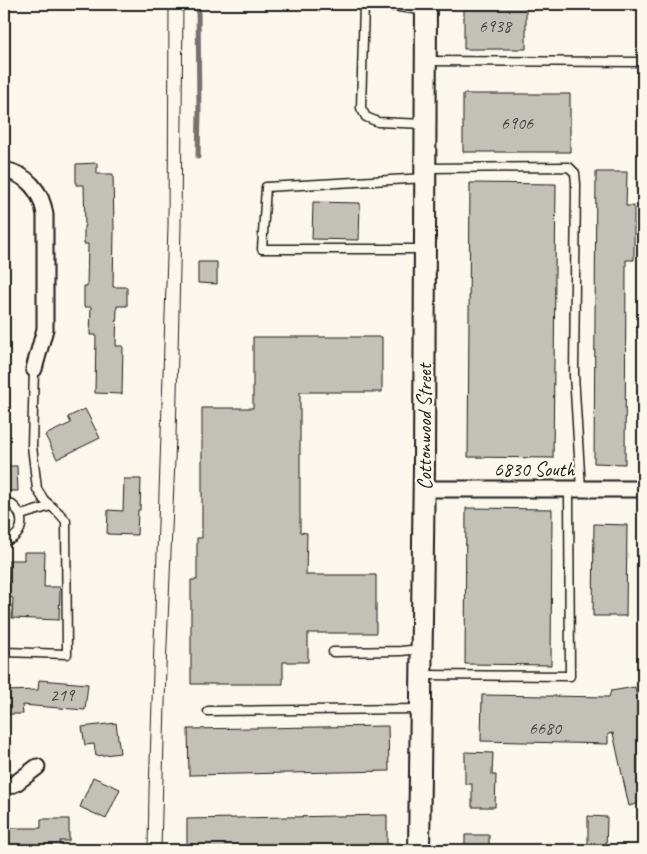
<svg xmlns="http://www.w3.org/2000/svg" width="647" height="854" viewBox="0 0 647 854" font-family="Caveat,sans-serif">
<style>
.lines{fill:none;stroke-linecap:round;stroke-linejoin:round}
.stream{stroke:#74726e;stroke-width:5}
.building{fill:#c3c0b8;stroke:#1c1c1c}
.service-casing{stroke:#1c1c1c;stroke-width:11}
.minor-casing{stroke:#1c1c1c;stroke-width:19}
.tertiary-casing{stroke:#1c1c1c;stroke-width:24}
.service{stroke:#fbf7ec;stroke-width:8}
.minor{stroke:#fbf7ec;stroke-width:15}
.tertiary{stroke:#fbf7ec;stroke-width:20}
.tram{stroke:#1c1c1c;stroke-width:1}
.labels{text-anchor:middle;stroke-width:4.5;stroke-linejoin:round;paint-order:stroke}
.number-label{font-size:18px;fill:#464543}
.street-label{font-size:20px;fill:#1c1c1c;stroke:#fbf7ec}
</style>
<rect width="100%" height="100%" fill="#fbf7ec"/>
<filter id="ink" filterUnits="userSpaceOnUse"><feTurbulence type="fractalNoise" baseFrequency=".02" numOctaves="2"/><feDisplacementMap in="SourceGraphic" scale="10" xChannelSelector="R" yChannelSelector="G"/><feConvolveMatrix kernelMatrix="1 2 1 2 8 2 1 2 1" color-interpolation-filters="sRGB"/></filter>
<g filter="url(#ink)">
<g class="lines">
<path class="stream" d="M 198,157 L 199,113 L 198,4"/>
</g>
<path class="building" d="M 464,4 L 526,4 L 526,49 L 464,49 Z
M 463,94 L 570,94 L 570,152 L 463,152 Z
M 97,163 L 97,174 L 113,174 L 114,231 L 113,287 L 127,287 L 127,306 L 117,306 L 116,346 L 123,346 L 122,394 L 95,393 L 96,335 L 90,335 L 91,307 L 84,307 L 84,286 L 87,286 L 88,244 L 84,244 L 84,226 L 85,226 L 84,185 L 76,185 L 76,164 Z
M 596,172 L 627,172 L 626,206 L 634,206 L 634,260 L 626,260 L 625,464 L 594,463 Z
M 470,183 L 556,184 L 553,458 L 468,457 Z
M 313,202 L 360,203 L 359,240 L 312,239 Z
M 198,262 L 217,262 L 217,284 L 198,283 Z
M 253,337 L 382,337 L 382,392 L 300,392 L 300,532 L 307,533 L 306,575 L 376,575 L 376,633 L 308,633 L 308,662 L 283,662 L 283,684 L 191,684 L 191,580 L 197,580 L 197,538 L 202,538 L 202,408 L 253,408 Z
M 85,409 L 100,438 L 57,459 L 45,435 L 71,423 L 68,417 Z
M 4,466 L 17,466 L 18,491 L 4,491 Z
M 124,479 L 141,479 L 140,510 L 138,510 L 137,535 L 107,534 L 108,510 L 123,511 Z
M 466,508 L 552,509 L 551,665 L 465,664 Z
M 594,524 L 627,525 L 626,616 L 593,616 Z
M 24,552 L 45,552 L 44,587 L 60,587 L 59,620 L 12,618 L 13,598 L 8,597 L 9,560 L 24,560 Z
M 39,680 L 88,684 L 85,710 L 22,705 L 23,714 L 4,714 L 4,691 L 38,690 Z
M 635,687 L 643,725 L 643,802 L 629,806 L 613,733 L 608,734 L 608,744 L 481,741 L 482,695 L 609,697 L 611,691 Z
M 116,723 L 120,753 L 96,756 L 94,744 L 85,745 L 82,727 Z
M 388,726 L 389,771 L 189,775 L 188,729 Z
M 465,752 L 493,753 L 492,775 L 496,775 L 495,807 L 472,807 L 472,784 L 465,784 Z
M 93,777 L 120,789 L 106,819 L 80,807 Z
M 387,815 L 387,850 L 187,850 L 187,819 Z
M 588,816 L 607,817 L 606,850 L 588,850 Z
M 41,819 L 69,819 L 69,841 L 60,841 L 60,850 L 28,850 L 28,848 L 4,849 L 4,828 L 41,828 Z
M 465,835 L 489,835 L 489,850 L 465,850 Z"/>
<g class="lines">
<defs>
<path id="service" d="M 364,4 L 361,108 L 366,117 L 378,122 L 424,124
M 379,4 L 426,11
M 426,61 L 643,62
M 426,168 L 569,167 L 575,173 L 576,184 L 574,375 L 581,489
M 424,249 L 262,249 L 266,187 L 426,178
M 4,501 C 26,507 28,537 4,541
M 21,515 L 51,506
M 4,652 L 67,654 L 66,521 L 59,513 L 44,500 L 37,489 L 32,446 L 34,369
M 333,652 L 401,651 L 421,649
M 422,675 L 570,676 L 569,489
M 208,711 L 420,709"/>
<path id="minor" d="M 4,170 C 27,174 42,192 45,215 L 45,329 L 34,369
M 424,489 L 643,489
M 4,788 L 16,783 L 37,767"/>
<path id="tertiary" d="M 419,850 L 424,465 L 426,4"/>
</defs>
<use href="#service" class="service-casing"/>
<use href="#minor" class="minor-casing"/>
<use href="#tertiary" class="tertiary-casing"/>
<use href="#service" class="service"/>
<use href="#minor" class="minor"/>
<use href="#tertiary" class="tertiary"/>
<path class="tram" d="M 148,850 L 149,791 L 168,226 L 169,4
M 161,850 L 166,668 L 176,437 L 181,226 L 183,4"/>
</g>
</g>
<g class="labels">
<g class="number-label">
<text x="495" y="32">6938</text>
<text x="517" y="129">6906</text>
<text x="62" y="701">219</text>
<text x="545" y="734">6680</text>
</g>
<g class="street-label">
<text transform="translate(424 427) rotate(-90)" y="7">Cottonwood Street</text>
<text x="534" y="476">6830 South</text>
</g>
</g>
<rect width="647" height="854" fill="none" stroke="#fbf7ec" stroke-width="20"/>
<rect x="10" y="10" width="627" height="834" fill="none" stroke="#1c1c1c" stroke-width="2" filter="url(#ink)"/>
</svg>
